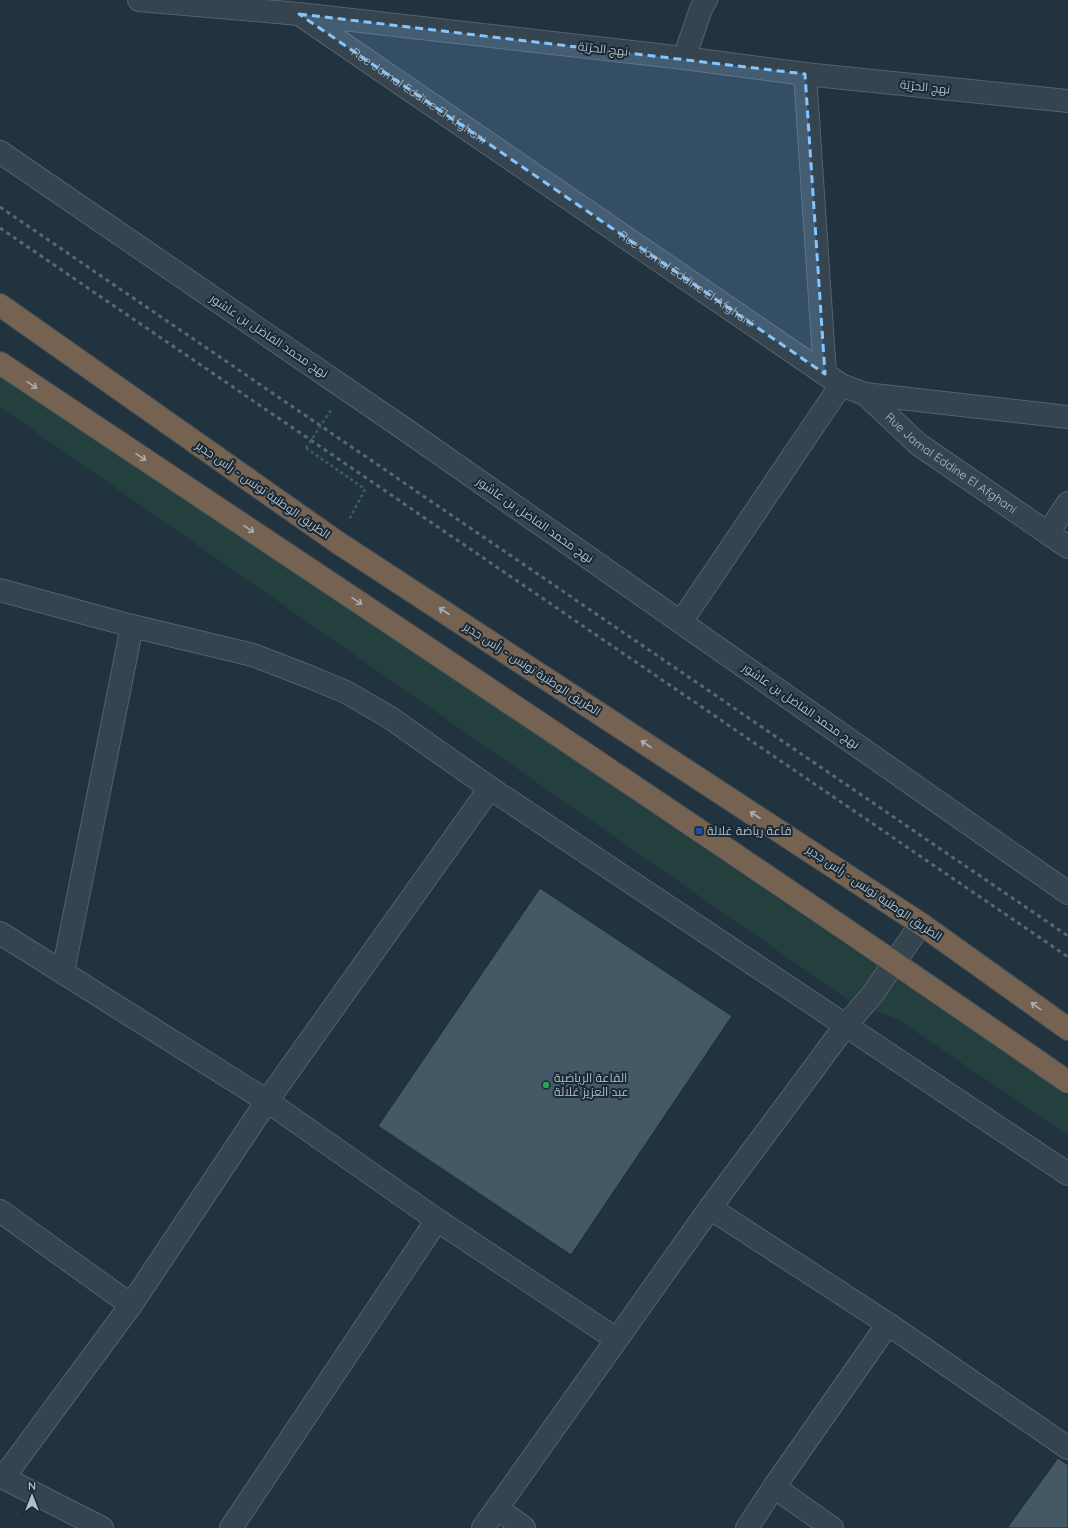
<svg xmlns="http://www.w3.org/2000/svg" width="1068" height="1528" viewBox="0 0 1068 1528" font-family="Quicksand,Cairo,sans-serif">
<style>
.green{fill:#23403f}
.building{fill:#455866;stroke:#1c2b36}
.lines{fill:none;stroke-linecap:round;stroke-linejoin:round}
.minor-casing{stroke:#53626d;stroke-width:24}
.highway-casing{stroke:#404f5a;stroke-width:24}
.path{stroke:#415c5b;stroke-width:2.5;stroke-dasharray:3 3;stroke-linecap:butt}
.minor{stroke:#35444f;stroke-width:22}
.highway{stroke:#766251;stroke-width:22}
.rail{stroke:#576977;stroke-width:3;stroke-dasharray:4 4;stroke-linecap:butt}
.path-bridge{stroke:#415c5b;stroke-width:2.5;stroke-dasharray:3 3;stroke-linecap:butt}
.oneway{stroke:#a8b1b8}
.marked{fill:#82c5ff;fill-opacity:0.2;stroke:#82c5ff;stroke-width:3;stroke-dasharray:8 5;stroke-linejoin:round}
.transit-dot{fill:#1a4fb4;stroke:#1a2934;stroke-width:1.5}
.leisure-dot{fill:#2e9e5b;stroke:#1a2934;stroke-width:1.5}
.labels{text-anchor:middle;stroke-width:4;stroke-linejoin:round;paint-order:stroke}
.street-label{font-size:12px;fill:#b1bfca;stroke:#1a2934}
.poi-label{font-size:12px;fill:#b1bfca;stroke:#1a2934;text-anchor:start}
</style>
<rect width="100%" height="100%" fill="#21333f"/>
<path class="green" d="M 0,370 L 1068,1096 L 1068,1135 L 897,1019 L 848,1000 L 0,407 Z"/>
<path class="building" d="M 540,888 L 732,1016 L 571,1255 L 378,1126 Z
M 1058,1458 L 1068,1465 L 1068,1528 L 1007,1528 Z"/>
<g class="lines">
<defs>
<g id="minor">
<path d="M 139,0 L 299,14 L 684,58 L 805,74 L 1068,101"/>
<path id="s1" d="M 299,14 L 825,374 L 841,385 L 865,394 L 918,444 L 1068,547"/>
<path d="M 684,58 L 701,9 L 706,0"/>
<path d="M 805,74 L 825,374"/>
<path d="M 0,152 L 406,430 L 1068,893"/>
<path d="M 865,394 L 1068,417"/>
<path d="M 1048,533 L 1068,503"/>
<path d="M 0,590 L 132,626 L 253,655 L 310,677 L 346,692 L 389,717 L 490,788 L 1068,1174"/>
<path d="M 681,622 L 841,385"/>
<path d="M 0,933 L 267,1101 L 437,1220 L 616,1339"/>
<path d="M 63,972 L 132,626"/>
<path d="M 710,1208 L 888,1324 L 1068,1448"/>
<path d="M 0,1211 L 131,1305"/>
<path d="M 0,1476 L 102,1528"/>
<path d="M 3,1478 L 131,1305 L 267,1101 L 490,788"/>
<path d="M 774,1487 L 832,1528"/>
<path d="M 497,1508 L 524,1528"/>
<path d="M 231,1528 L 437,1220"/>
<path d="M 483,1528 L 710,1208 L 846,1025 L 872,995 L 921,924"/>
<path d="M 747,1528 L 774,1487 L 888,1324"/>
</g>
<path id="highway" d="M 0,305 L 337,542 L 921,924 L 1068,1029
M 0,363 C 357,601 715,838 1068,1082"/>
</defs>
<use href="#minor" class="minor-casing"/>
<use href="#highway" class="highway-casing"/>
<path class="path" d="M 306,448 L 365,489 L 349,520"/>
<use href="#minor" class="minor"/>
<use href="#highway" class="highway"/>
<path class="rail" d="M 0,207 L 1068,936
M 0,228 L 1068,957"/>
<path class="path-bridge" d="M 306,448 L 331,410"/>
</g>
<defs><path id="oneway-shaft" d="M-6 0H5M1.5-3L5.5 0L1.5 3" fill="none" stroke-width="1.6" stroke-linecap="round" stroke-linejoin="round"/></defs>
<g class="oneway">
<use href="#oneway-shaft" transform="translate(32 385) rotate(34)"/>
<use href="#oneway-shaft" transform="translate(141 457) rotate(34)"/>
<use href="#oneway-shaft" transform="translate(249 529) rotate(34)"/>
<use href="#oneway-shaft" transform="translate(357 601) rotate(34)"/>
<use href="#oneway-shaft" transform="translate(444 611) rotate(-147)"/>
<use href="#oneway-shaft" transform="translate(646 744) rotate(-147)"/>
<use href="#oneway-shaft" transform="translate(755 815) rotate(-147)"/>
<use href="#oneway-shaft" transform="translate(1036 1006) rotate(-144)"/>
</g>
<path class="marked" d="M 299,14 L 805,74 L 825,374 Z"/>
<rect class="transit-dot" x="695" y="827" width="8" height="8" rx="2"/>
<circle class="leisure-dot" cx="546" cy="1085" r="4"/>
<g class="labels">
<g class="street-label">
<text transform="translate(603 49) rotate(6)" y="4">نهج الحرّيّة</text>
<text transform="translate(925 87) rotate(6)" y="4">نهج الحرّيّة</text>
<text dy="4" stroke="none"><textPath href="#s1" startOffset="145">Rue Jamal Eddine El Afghani</textPath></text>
<text dy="4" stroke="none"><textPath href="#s1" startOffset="469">Rue Jamal Eddine El Afghani</textPath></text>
<text transform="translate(269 336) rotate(34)" y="4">نهج محمد الفاضل بن عاشور</text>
<text dy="4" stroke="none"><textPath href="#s1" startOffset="793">Rue Jamal Eddine El Afghani</textPath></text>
<text transform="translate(263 490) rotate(35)" y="4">الطريق الوطنية تونس - رأس جدير</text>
<text transform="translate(535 520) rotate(35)" y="4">نهج محمد الفاضل بن عاشور</text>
<text transform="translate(532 669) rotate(33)" y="4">الطريق الوطنية تونس - رأس جدير</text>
<text transform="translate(801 706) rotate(35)" y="4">نهج محمد الفاضل بن عاشور</text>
<text transform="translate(874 893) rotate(34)" y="4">الطريق الوطنية تونس - رأس جدير</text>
</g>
<g class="poi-label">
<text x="707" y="835">قاعة رياضة غلالة</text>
<text x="554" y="1082">القاعة الرياضية<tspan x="554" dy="14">عبد العزيز غلالة</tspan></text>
</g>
</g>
<g transform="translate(32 1496)" stroke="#1a2934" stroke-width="3" paint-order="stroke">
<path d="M0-3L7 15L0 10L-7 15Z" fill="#b1bfca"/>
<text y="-6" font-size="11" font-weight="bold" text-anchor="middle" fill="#b1bfca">N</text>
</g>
</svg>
